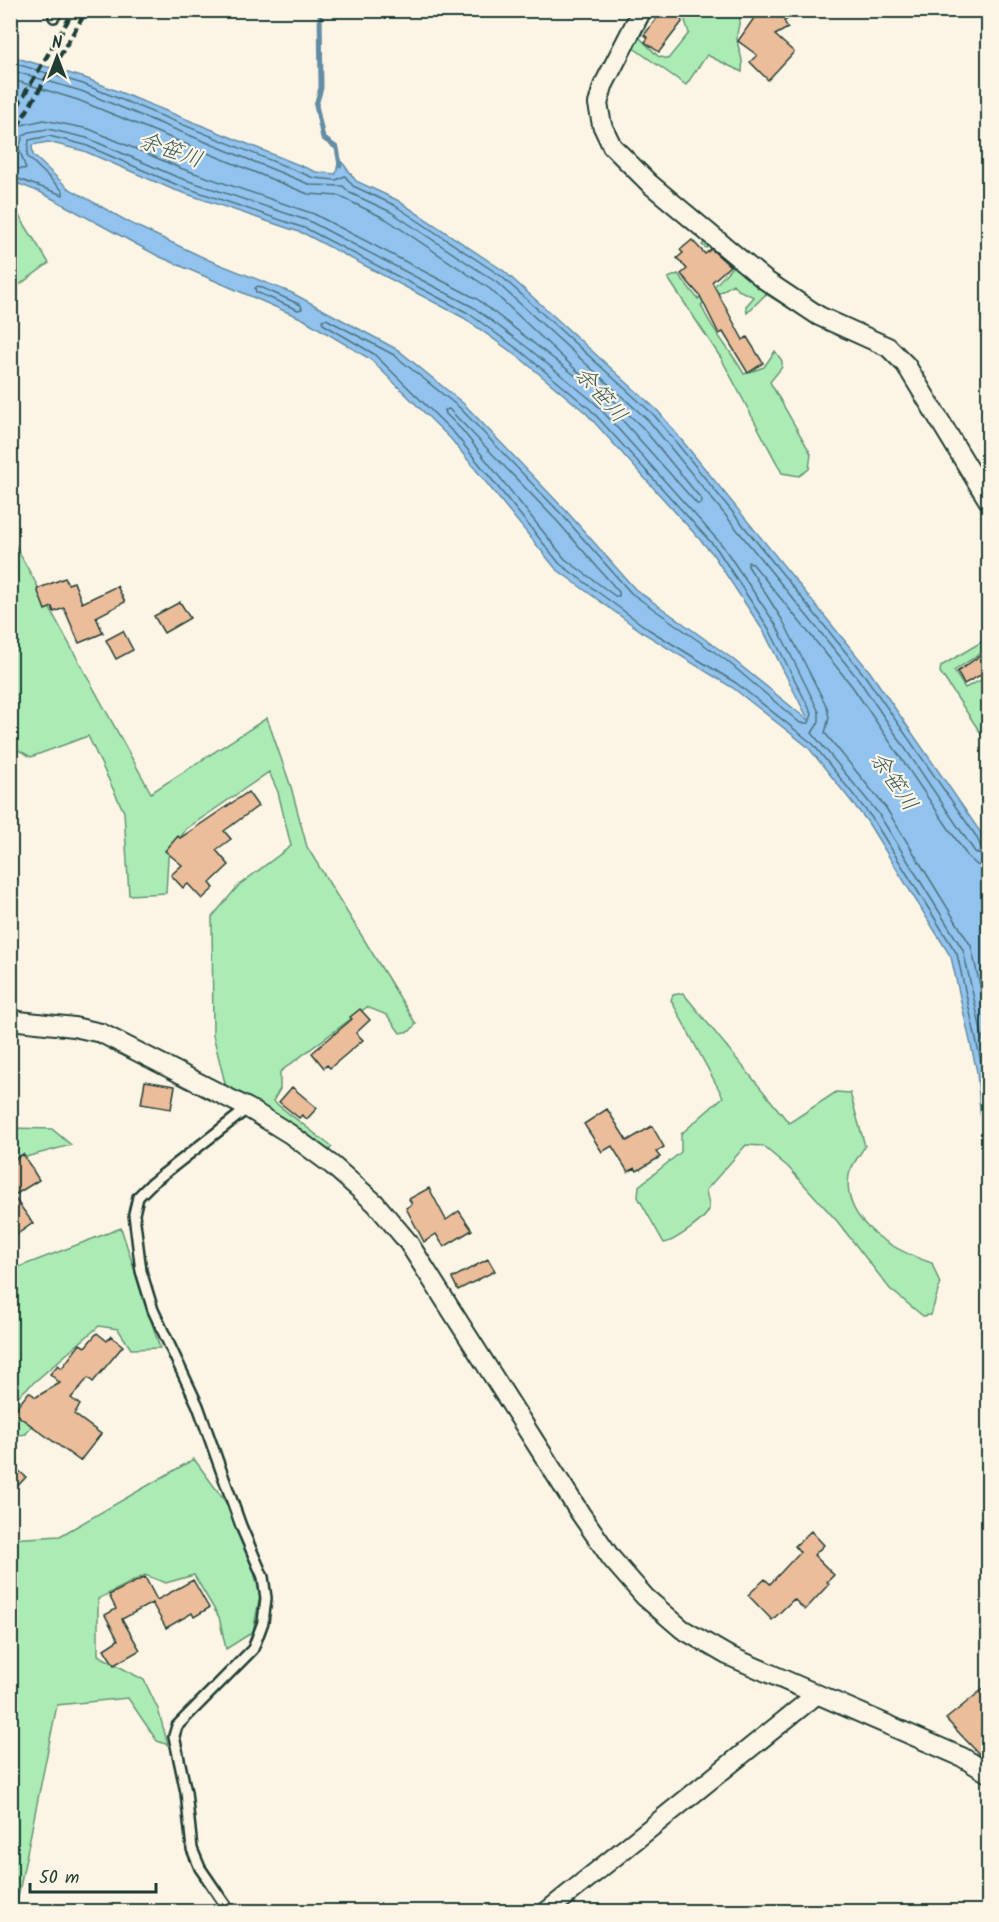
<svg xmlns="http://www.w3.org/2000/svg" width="999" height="1922" viewBox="0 0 999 1922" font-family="Kalam,'Klee One',sans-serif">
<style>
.green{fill:#abecb5;stroke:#659474;stroke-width:1.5}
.water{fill:#92c3ee;stroke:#648da4;stroke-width:1.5;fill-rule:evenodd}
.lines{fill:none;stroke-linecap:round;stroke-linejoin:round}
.shore{stroke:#4d737e;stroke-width:1.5}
.stream{stroke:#648da4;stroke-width:5}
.building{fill:#ebbd9b;stroke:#1f3d34;stroke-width:1.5}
.lane-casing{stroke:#1f3d34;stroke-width:14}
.street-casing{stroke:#1f3d34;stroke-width:22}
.lane{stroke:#fcf5e5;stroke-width:9}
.street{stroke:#fcf5e5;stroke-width:18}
.rail{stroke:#1f3d34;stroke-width:4.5;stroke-dasharray:9 4.5;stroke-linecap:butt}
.labels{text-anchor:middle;stroke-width:4.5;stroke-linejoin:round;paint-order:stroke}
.water-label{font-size:22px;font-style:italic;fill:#3c5e62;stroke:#fcf5e5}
</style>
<rect width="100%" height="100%" fill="#fcf5e5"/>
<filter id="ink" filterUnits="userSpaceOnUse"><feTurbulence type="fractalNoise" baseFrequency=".0167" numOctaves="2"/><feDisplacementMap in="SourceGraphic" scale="12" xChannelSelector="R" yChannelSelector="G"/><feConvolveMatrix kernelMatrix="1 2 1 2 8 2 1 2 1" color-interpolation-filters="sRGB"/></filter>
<g filter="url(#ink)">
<path class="green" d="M 653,11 L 640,38 L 658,56 L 668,59 L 689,33 L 682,11 L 738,11 C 743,22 736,27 737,39 C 738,52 744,54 742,72 L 707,55 L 686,85 L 632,47 L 647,13 Z
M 11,203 L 49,263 L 11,291 L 10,291 Z
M 710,237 L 827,326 L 823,329 L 766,294 L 747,313 L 746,306 L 754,297 L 738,290 L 733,284 L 701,305 C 712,331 731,350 744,374 L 764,367 L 775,351 L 782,361 L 782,367 L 770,382 L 811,454 L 809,469 L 799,476 L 782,473 L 721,358 L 668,278 L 678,274 L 698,299 L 711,290 L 732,267 L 714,245 L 706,248 L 702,245 Z
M 10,536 L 151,793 L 267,718 L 291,787 L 307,847 L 416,1024 L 410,1031 L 400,1033 L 387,1015 L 367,1007 L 280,1072 L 280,1089 L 273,1101 L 332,1147 L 325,1153 L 226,1087 L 213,1035 L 212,917 L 239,885 L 291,846 L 278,792 L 269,772 L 186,829 L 168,857 L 166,893 L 129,895 L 124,812 L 88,736 L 31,757 L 11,746 Z
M 988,638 L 988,648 L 954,671 L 965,688 L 981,680 L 988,686 L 988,717 L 985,720 L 988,726 L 988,744 L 940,672 L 941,666 Z
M 683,993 L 789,1123 L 836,1092 L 850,1093 L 865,1146 C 860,1155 851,1165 849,1175 C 841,1223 895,1251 932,1263 L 940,1284 L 931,1315 L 923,1316 L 890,1289 L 837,1221 L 788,1167 L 763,1146 L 746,1145 L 706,1190 C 706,1195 710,1203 709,1209 C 707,1219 673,1242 664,1243 L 638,1197 L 639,1186 L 681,1152 L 681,1134 L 723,1097 L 671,1000 L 673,995 Z
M 11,1128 L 52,1129 L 71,1145 L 11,1161 Z
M 121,1228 L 160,1348 L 131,1349 L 118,1329 L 99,1326 L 17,1397 L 32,1425 L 26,1434 L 11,1436 L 11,1270 Z
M 194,1459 L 230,1508 L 253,1569 L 260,1595 L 253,1632 L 226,1649 L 219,1617 L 194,1575 L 166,1583 L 145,1575 L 98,1599 L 98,1655 L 144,1680 L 158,1709 L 168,1745 L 157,1741 L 128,1698 L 57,1705 L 15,1912 L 10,1911 L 10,1539 L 60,1536 Z
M 188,1905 L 188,1911 L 54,1911 Z"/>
<path class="water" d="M 10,56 L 85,78 L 316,172 L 336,174 L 339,158 L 356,181 L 397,200 L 504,271 L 658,411 L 870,672 L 981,833 L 988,850 L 988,1210 L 977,1072 L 951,957 L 867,821 L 808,747 L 733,688 L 645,634 L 556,569 L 451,439 L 370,359 L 303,319 L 158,256 L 40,192 L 11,181 ZM 48,142 L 84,151 L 172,189 L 305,234 L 464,318 L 520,358 L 586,413 L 712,553 L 764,632 L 809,721 L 730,657 L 635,589 L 568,513 L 464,404 L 398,350 L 292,293 L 211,261 L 132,224 L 68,188 L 33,155 L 32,145 Z"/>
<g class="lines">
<path class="shore" d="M 10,62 L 83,84 L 314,178 L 336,180 L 345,176 L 353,186 L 394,205 L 501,276 L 654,415 L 865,676 L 976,836 L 981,847 L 988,850
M 10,70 L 81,91 L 311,185 L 343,186 L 350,193 L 391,212 L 496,282 L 649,421 L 859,680 L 975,852 L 988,858
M 10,79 L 78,100 L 308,194 L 339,196 L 386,219 L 490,289 L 590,383 L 586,384 L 477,299 L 314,214 L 180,168 L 89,129 L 44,120 L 22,125 L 15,131 L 10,141
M 10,168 L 26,169 L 19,148 L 23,136 L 29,132 L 48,129 L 87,138 L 177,177 L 309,221 L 473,307 L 528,348 L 595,403 L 722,545 L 776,625 L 819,712 L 819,722 L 812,733 L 878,813 L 963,950 L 988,1062
M 10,176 L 63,195 L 63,191 L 27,156 L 29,140 L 49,136 L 85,145 L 175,184 L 307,229 L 468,313 L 523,353 L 590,409 L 717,549 L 769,629 L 812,714 L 809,723 L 800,723 L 727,661 L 631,593 L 564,517 L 460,408 L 394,355 L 326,319 L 322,320 L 323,324 L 374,354 L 455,434 L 560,564 L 648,629 L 736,683 L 813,744 L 872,818 L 957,954 L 983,1071 L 988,1138
M 258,286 L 301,305 L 302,309 L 298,310 L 256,292 L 255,288 Z
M 611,398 L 642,427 L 702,500 L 701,504 L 697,504 L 607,403 L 607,399 Z
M 449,409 L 558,522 L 619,592 L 619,596 L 615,596 L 565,559 L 462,430 L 446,414 L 445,410 Z
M 988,867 L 977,865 L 968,857 L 852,686 L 752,563 L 748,562 L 748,566 L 783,621 L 827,707 L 829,718 L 825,733 L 886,808 L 971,946 L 988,1021"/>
<path class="stream" d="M 320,10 L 321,88 L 316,105 L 323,138 L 337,148 L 340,165"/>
</g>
<path class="building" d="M 663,10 L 679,10 L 682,22 L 659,52 L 645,42 L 648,38 L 644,35 Z
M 767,10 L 804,10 L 784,21 L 788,28 L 775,35 L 794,52 L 768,80 L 750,62 L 757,55 L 738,41 L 754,18 Z
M 692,240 L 705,254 L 711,249 L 730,266 L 712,282 L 743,340 L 747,337 L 763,363 L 748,373 L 723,332 L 719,334 L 700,296 L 681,274 L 687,269 L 677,258 L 683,253 L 680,250 Z
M 65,578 L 68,584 L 74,582 L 82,603 L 117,586 L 125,602 L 96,617 L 103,633 L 79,643 L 64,608 L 54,612 L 52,607 L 45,610 L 37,589 Z
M 180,602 L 190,618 L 164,633 L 154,616 Z
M 123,631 L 133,650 L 116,659 L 106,640 Z
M 988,650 L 988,671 L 964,684 L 957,672 Z
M 248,792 L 258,806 L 224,831 L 231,839 L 216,850 L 229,865 L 210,883 L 214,888 L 202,899 L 188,884 L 183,888 L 171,875 L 182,865 L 165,851 L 178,836 L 180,838 Z
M 360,1009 L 370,1020 L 356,1033 L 363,1040 L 330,1068 L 327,1065 L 324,1068 L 312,1053 L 352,1019 L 350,1017 Z
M 145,1081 L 175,1086 L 171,1109 L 141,1104 Z
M 292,1087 L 317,1108 L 307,1119 L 302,1115 L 299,1118 L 279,1102 Z
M 607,1109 L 627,1141 L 652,1126 L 664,1147 L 656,1152 L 660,1157 L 637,1171 L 635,1168 L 628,1172 L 612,1146 L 602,1152 L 584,1124 Z
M 23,1154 L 39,1180 L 13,1196 L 33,1223 L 10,1239 L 10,1162 Z
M 429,1188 L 446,1220 L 459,1211 L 472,1230 L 444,1247 L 436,1234 L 424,1242 L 406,1208 L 412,1204 L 409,1199 Z
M 488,1259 L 495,1271 L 458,1290 L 452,1278 Z
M 97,1333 L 107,1341 L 111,1336 L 123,1346 L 93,1382 L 88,1378 L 71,1398 L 80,1405 L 74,1414 L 101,1434 L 80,1461 L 13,1412 L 29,1392 L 36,1397 L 60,1383 L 50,1374 L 58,1365 L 62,1368 L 80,1344 L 85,1347 Z
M 10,1463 L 26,1477 L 10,1494 Z
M 811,1531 L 824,1545 L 814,1555 L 834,1575 L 827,1582 L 829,1584 L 805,1610 L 794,1599 L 772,1620 L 748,1595 L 765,1579 L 770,1584 L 800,1552 L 795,1546 Z
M 145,1577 L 157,1600 L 193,1580 L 209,1608 L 194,1617 L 192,1613 L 166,1628 L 152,1603 L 122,1619 L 140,1650 L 114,1665 L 104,1649 L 118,1640 L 105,1615 L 116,1609 L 109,1595 Z
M 988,1685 L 988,1746 L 980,1755 L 946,1719 Z"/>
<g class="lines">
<defs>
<path id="lane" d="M 54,17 L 58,10
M 230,1912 L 200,1868 L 192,1849 L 186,1792 L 174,1736 L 177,1726 L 253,1649 L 263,1622 L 266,1598 L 263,1577 L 241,1526 L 198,1406 L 153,1310 L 141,1271 L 134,1214 L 138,1197 L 152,1183 L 248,1108"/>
<path id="street" d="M 642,10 L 603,86 L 598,104 L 602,125 L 612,146 L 650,184 L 765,280 L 819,316 L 888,347 L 906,365 L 988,500
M 10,1020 L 74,1027 L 101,1033 L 248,1108 L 290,1134 L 332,1165 L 375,1203 L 408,1242 L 580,1513 L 611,1558 L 645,1597 L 682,1629 L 727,1655 L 962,1757 L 988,1773
M 546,1912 L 816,1695"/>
</defs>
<use href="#lane" class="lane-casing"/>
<use href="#street" class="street-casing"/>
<use href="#lane" class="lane"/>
<use href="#street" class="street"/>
<path class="rail" d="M 10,119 L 74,10
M 10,139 L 87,10"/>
</g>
</g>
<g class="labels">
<g class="water-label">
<text transform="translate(171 149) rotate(19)" y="8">余笹川</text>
<text transform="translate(602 394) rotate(49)" y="8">余笹川</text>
<text transform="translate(895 781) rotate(56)" y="8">余笹川</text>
</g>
</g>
<rect width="999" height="1922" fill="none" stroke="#fcf5e5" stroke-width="36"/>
<rect x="18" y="18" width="963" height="1886" fill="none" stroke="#1f3d34" stroke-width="2" filter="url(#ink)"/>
<g transform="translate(57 57)" stroke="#fcf5e5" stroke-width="4.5" paint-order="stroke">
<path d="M0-4.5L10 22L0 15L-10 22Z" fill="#1f3d34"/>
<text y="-9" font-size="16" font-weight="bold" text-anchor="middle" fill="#1f3d34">N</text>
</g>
<path d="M30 1883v9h126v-9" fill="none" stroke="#1f3d34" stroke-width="3"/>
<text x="39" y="1883" font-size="18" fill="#1f3d34" stroke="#fcf5e5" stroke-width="4.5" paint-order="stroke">50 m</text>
</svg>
